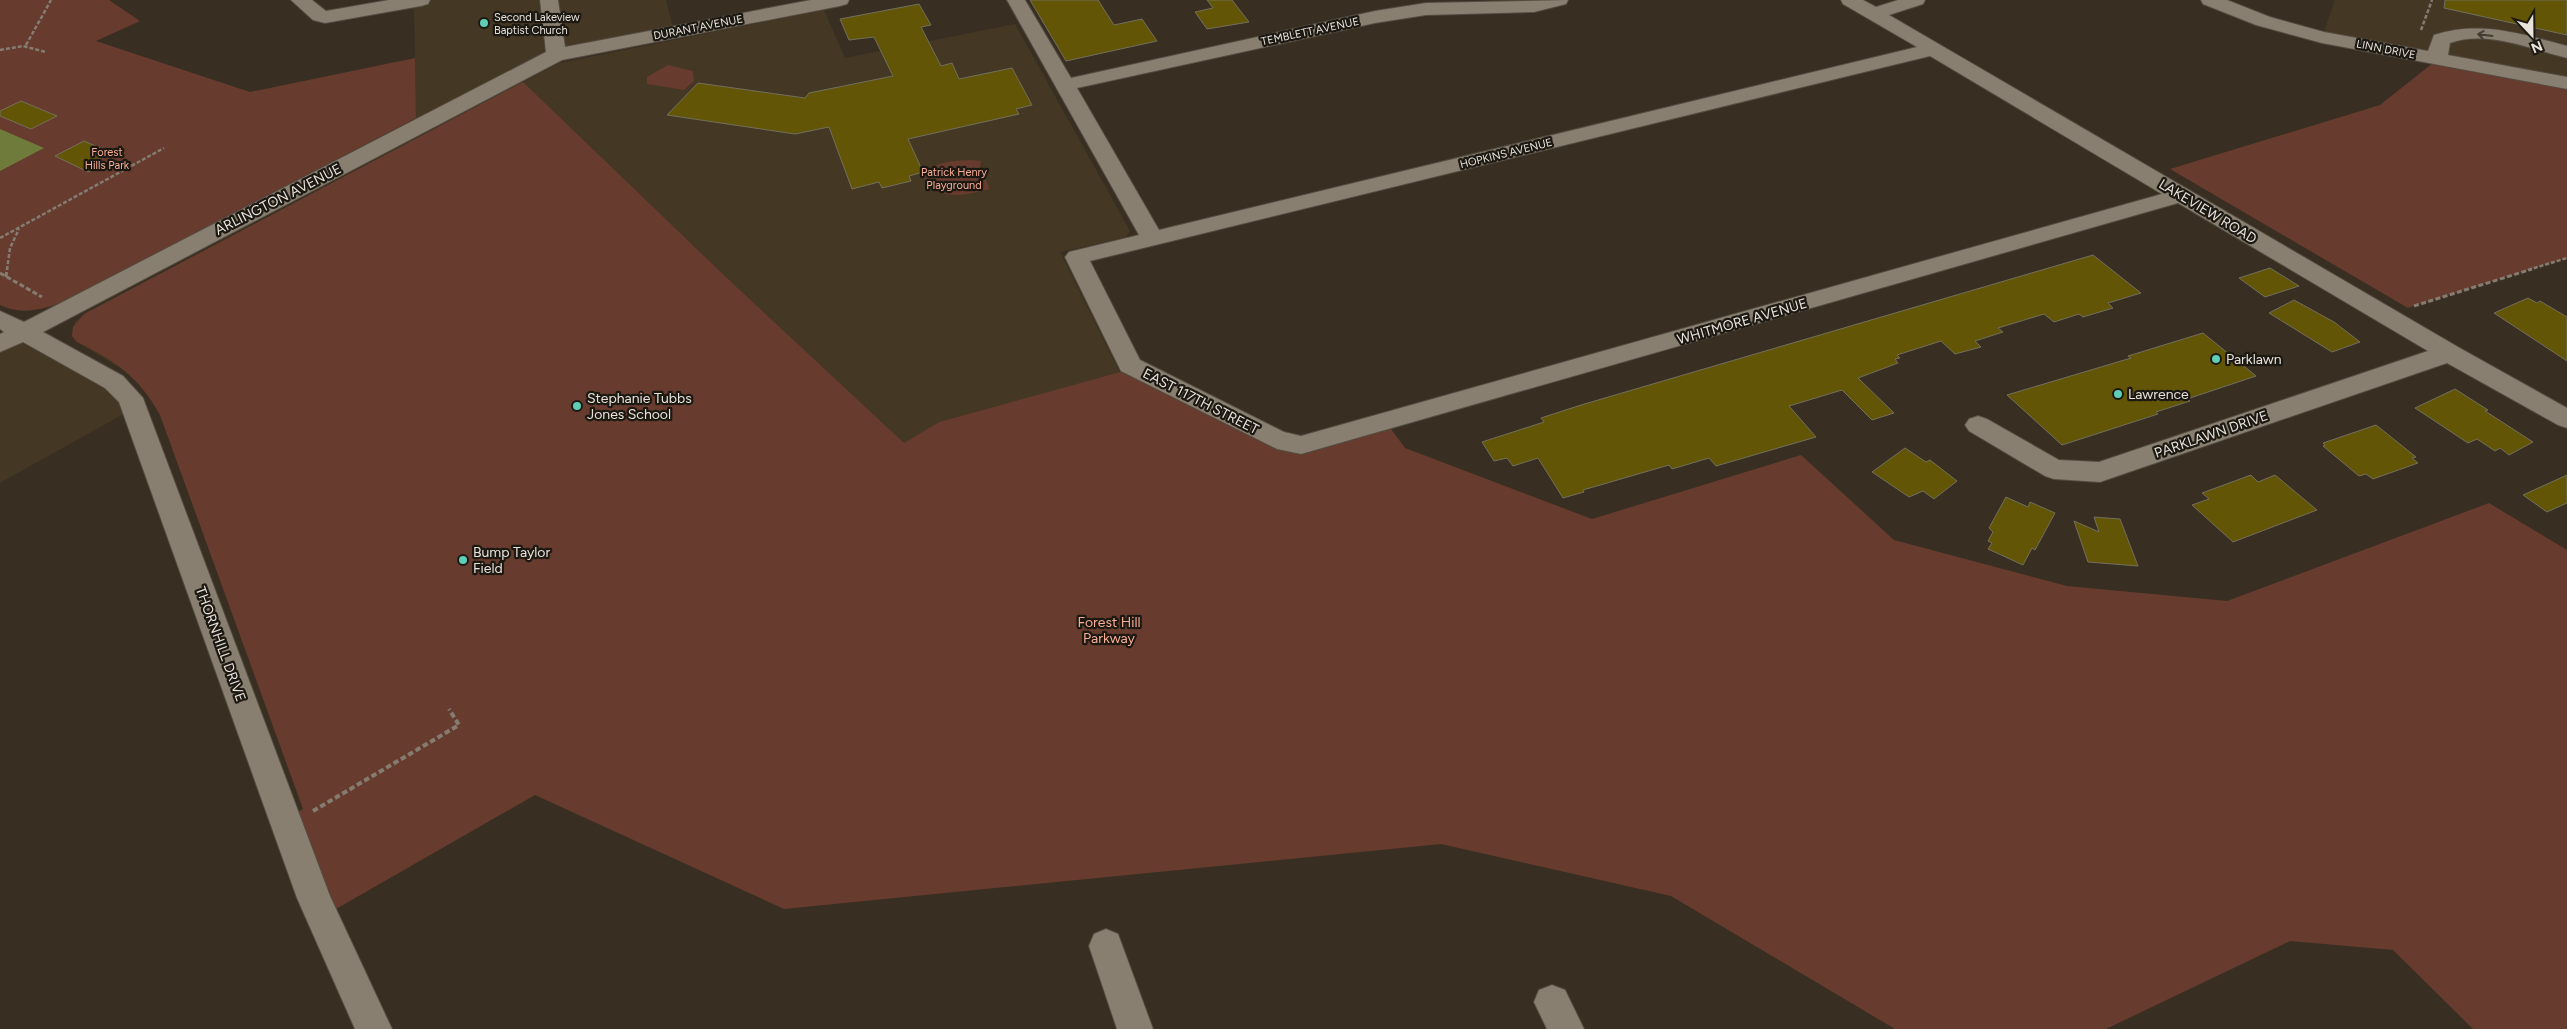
<svg xmlns="http://www.w3.org/2000/svg" width="2567" height="1029" viewBox="0 0 2567 1029" font-family="Figtree,sans-serif">
<style>
.built{fill:#443724}
.green{fill:#673b2e}
.water{fill:#6f7b3a}
.building{fill:#635506;stroke:#726f5e}
.lines{fill:none;stroke-linecap:round;stroke-linejoin:round}
.minor-casing{stroke:#534c41;stroke-width:2}
.path-far2{stroke:#847c71;stroke-width:2.5;stroke-dasharray:4 2;stroke-linecap:butt}
.path-far1{stroke:#847c71;stroke-width:3;stroke-dasharray:5 2.5;stroke-linecap:butt}
.path{stroke:#847c71;stroke-width:4;stroke-dasharray:5.5 3;stroke-linecap:butt}
.minor{fill:#897f70;fill-rule:evenodd}
.oneway{stroke:#423c33}
.poi-dot{fill:#5eceb7;stroke:#1c1812;stroke-width:2}
.labels{text-anchor:middle;stroke-width:4.5;stroke-linejoin:round;paint-order:stroke}
.far-poi-label{font-size:11px;fill:#e8e2da;stroke:#1c1812;text-anchor:start}
.far-street-label{font-size:11px;fill:#e8e2da;stroke:#1c1812}
.far-park-label{font-size:11px;fill:#f9ad96;stroke:#1c1812}
.street-label{font-size:14px;fill:#e8e2da;stroke:#1c1812}
.poi-label{font-size:14px;fill:#e8e2da;stroke:#1c1812;text-anchor:start}
.park-label{font-size:14px;fill:#f9ad96;stroke:#1c1812}
</style>
<rect width="100%" height="100%" fill="#382f22"/>
<path class="built" d="M 421,0 L 666,0 L 674,32 L 556,55 L 416,128 L 414,1 Z
M 2335,0 L 2567,0 L 2567,83 L 2322,37 Z
M 824,10 L 845,58 L 1015,24 L 1130,231 L 1126,237 L 1060,252 L 1120,373 L 939,422 L 304,809 L 160,415 L 150,396 L 135,377 L 77,342 L 72,336 L 73,327 L 76,321 L 84,314 L 560,63 Z
M 24,331 L 134,408 L 0,483 L 0,344 Z"/>
<path class="green" d="M 0,0 L 109,0 L 140,21 L 96,41 L 250,92 L 415,58 L 416,118 L 65,301 C 45,309 21,316 0,305 Z
M 2438,59 L 2567,83 L 2567,258 L 2408,308 L 2170,169 L 2380,105 Z
M 668,65 L 693,71 L 694,81 L 684,90 L 647,84 L 647,77 Z
M 523,82 L 729,280 L 904,443 L 939,422 L 1135,368 L 1277,440 L 1386,422 L 1405,448 L 1592,519 L 1801,455 L 1894,540 L 2067,586 L 2227,601 L 2489,503 L 2567,550 L 2567,1029 L 2473,1029 L 2393,950 L 2290,941 L 2106,1029 L 1895,1029 L 1671,896 L 1441,844 L 784,909 L 535,795 L 322,917 L 285,819 L 303,809 L 160,415 C 139,377 116,361 77,342 L 72,336 L 73,327 L 84,314 Z
M 970,160 L 981,161 L 980,166 L 990,189 C 966,195 937,203 923,176 C 934,161 953,161 970,160 Z"/>
<path class="water" d="M 0,129 L 44,148 L 0,171 Z"/>
<path class="building" d="M 1030,0 L 1098,0 L 1114,25 L 1142,19 L 1157,41 L 1066,61 Z
M 1207,0 L 1232,0 L 1249,22 L 1207,29 L 1195,12 L 1213,8 Z
M 2445,0 L 2567,0 L 2567,35 L 2444,8 Z
M 919,4 L 931,25 L 921,27 L 941,66 L 952,63 L 959,79 L 1012,68 L 1032,105 L 1016,109 L 1019,114 L 908,139 L 923,172 L 909,176 L 911,181 L 882,188 L 879,182 L 852,189 L 829,127 L 795,134 L 667,115 L 698,83 L 805,98 L 809,93 L 893,76 L 874,37 L 849,40 L 840,19 Z
M 21,101 L 57,116 L 31,129 L 0,116 L 0,111 Z
M 84,141 L 105,150 L 95,169 L 88,172 L 55,156 Z
M 2093,255 L 2141,293 L 2108,303 L 2113,308 L 2083,317 L 2079,314 L 2054,322 L 2044,314 L 1998,328 L 2003,332 L 1975,341 L 1981,347 L 1955,354 L 1941,341 L 1897,355 L 1900,358 L 1895,359 L 1898,363 L 1858,378 L 1894,413 L 1872,420 L 1842,390 L 1789,406 L 1816,437 L 1716,466 L 1709,458 L 1672,469 L 1669,465 L 1583,490 L 1584,492 L 1563,498 L 1538,458 L 1513,466 L 1507,458 L 1494,461 L 1482,442 L 1544,422 L 1541,418 L 1581,405 Z
M 2270,268 L 2299,286 L 2265,297 L 2239,278 Z
M 2528,298 L 2537,303 L 2540,301 L 2567,317 L 2567,361 L 2494,313 Z
M 2294,300 L 2334,322 L 2360,342 L 2332,352 L 2269,313 Z
M 2203,333 L 2256,376 L 2187,399 L 2190,401 L 2156,412 L 2158,414 L 2062,445 L 2007,395 L 2131,358 L 2128,356 Z
M 2455,389 L 2488,410 L 2485,411 L 2533,442 L 2509,455 L 2500,448 L 2495,451 L 2477,439 L 2468,443 L 2415,408 Z
M 2376,425 L 2416,457 L 2412,458 L 2418,463 L 2373,479 L 2366,474 L 2359,476 L 2323,446 L 2325,445 L 2323,443 Z
M 1905,448 L 1926,462 L 1930,460 L 1957,481 L 1934,499 L 1923,491 L 1909,497 L 1872,472 Z
M 2251,475 L 2258,482 L 2275,475 L 2317,510 L 2233,542 L 2192,505 L 2209,499 L 2202,493 Z
M 2567,475 L 2567,503 L 2547,512 L 2523,495 Z
M 2006,497 L 2028,507 L 2030,502 L 2055,513 L 2035,550 L 2032,548 L 2023,565 L 1988,549 L 1992,543 L 1988,541 L 1993,532 L 1989,528 Z
M 2094,517 L 2120,519 L 2138,566 L 2088,562 L 2074,521 L 2099,532 Z"/>
<g class="lines">
<defs>
<path id="minor" d="M 291,0 L 312,0 L 326,11 L 389,0 L 430,0 L 428,4 L 421,6 L 325,23 L 313,20 Z
M 540,0 L 558,0 L 565,47 L 811,0 L 849,0 L 847,4 L 840,6 L 562,60 L 43,332 L 123,376 L 143,398 L 330,896 L 392,1029 L 355,1029 L 297,898 L 119,402 L 105,388 L 23,342 L 0,352 L 0,334 L 4,332 L 0,329 L 0,311 L 24,322 L 546,52 Z
M 1007,0 L 1025,0 L 1071,78 L 1375,11 L 1426,3 L 1568,0 L 1566,4 L 1534,12 L 1426,15 L 1375,23 L 1077,88 L 1159,230 L 1917,47 L 1843,4 L 1841,0 L 1863,0 L 1876,7 L 1898,0 L 1925,0 L 1923,4 L 1889,15 L 2458,347 L 2567,408 L 2567,428 L 2558,425 L 2447,363 L 2100,482 L 2054,479 L 2045,476 L 1969,431 L 1965,425 L 1969,419 L 1978,416 L 1987,419 L 2059,460 L 2099,462 L 2428,351 L 2178,203 L 1301,454 L 1277,449 L 1121,371 L 1118,365 L 1065,257 L 1069,252 L 1139,235 ZM 1930,56 L 2162,194 L 1301,436 L 1284,432 L 1140,360 L 1090,261 Z
M 2201,0 L 2227,0 L 2270,17 L 2324,32 L 2428,51 L 2434,35 C 2480,20 2522,34 2567,46 L 2567,58 C 2530,49 2487,30 2450,43 L 2448,55 L 2567,77 L 2567,89 L 2322,43 L 2256,25 L 2203,4 Z
M 1106,929 L 1118,934 L 1153,1029 L 1117,1029 L 1089,946 L 1094,934 Z
M 1552,985 L 1565,990 L 1584,1029 L 1547,1029 L 1534,1002 L 1539,990 Z"/>
</defs>
<use href="#minor" class="minor-casing"/>
<path class="path-far2" d="M 2421,30 L 2432,0
M 26,45 L 51,0
M 0,50 L 23,46 L 46,52
M 0,238 L 164,148
M 7,270 L 10,248 L 19,229
M 2528,270 L 2567,258"/>
<path class="path-far1" d="M 0,273 L 42,297
M 6,277 L 7,269
M 2414,306 L 2532,269"/>
<path class="path" d="M 313,811 L 459,725 L 449,709"/>
<use href="#minor" class="minor"/>
</g>
<defs><path id="oneway-shaft" d="M-6 0H5M1.5-3L5.5 0L1.5 3" fill="none" stroke-width="1.6" stroke-linecap="round" stroke-linejoin="round" transform="scale(1.25)"/></defs>
<use class="oneway" href="#oneway-shaft" transform="translate(2485 35) rotate(-173)"/>
<g class="poi-dot">
<circle cx="484" cy="23" r="5"/>
<circle cx="2216" cy="359" r="5"/>
<circle cx="2118" cy="394" r="5"/>
<circle cx="577" cy="406" r="5"/>
<circle cx="463" cy="560" r="5"/>
</g>
<g class="labels">
<g class="far-poi-label">
<text x="494" y="21">Second Lakeview<tspan x="494" dy="13">Baptist Church</tspan></text>
</g>
<g class="far-street-label">
<text transform="translate(698 27) rotate(-11)" y="4">DURANT AVENUE</text>
<text transform="translate(1310 31) rotate(-12)" y="4">TEMBLETT AVENUE</text>
<text transform="translate(2386 49) rotate(11)" y="4">LINN DRIVE</text>
<text transform="translate(1506 153) rotate(-14)" y="4">HOPKINS AVENUE</text>
</g>
<g class="far-park-label">
<text x="107" y="156">Forest<tspan x="107" dy="13">Hills Park</tspan></text>
<text x="954" y="176">Patrick Henry<tspan x="954" dy="13">Playground</tspan></text>
</g>
<g class="street-label">
<text transform="translate(278 199) rotate(-27)" y="5">ARLINGTON AVENUE</text>
<text transform="translate(2208 211) rotate(31)" y="5">LAKEVIEW ROAD</text>
<text transform="translate(1742 321) rotate(-16)" y="5">WHITMORE AVENUE</text>
<text transform="translate(1201 401) rotate(27)" y="5">EAST 117TH STREET</text>
<text transform="translate(2211 434) rotate(-19)" y="5">PARKLAWN DRIVE</text>
<text transform="translate(221 644) rotate(70)" y="5">THORNHILL DRIVE</text>
</g>
<g class="poi-label">
<text x="2226" y="364">Parklawn</text>
<text x="2128" y="399">Lawrence</text>
<text x="587" y="403">Stephanie Tubbs<tspan x="587" dy="16">Jones School</tspan></text>
<text x="473" y="557">Bump Taylor<tspan x="473" dy="16">Field</tspan></text>
</g>
<g class="park-label">
<text x="1109" y="627">Forest Hill<tspan x="1109" dy="16">Parkway</tspan></text>
</g>
</g>
<g transform="translate(2532 35) rotate(158)" stroke="#1c1812" stroke-width="4" paint-order="stroke">
<path d="M0-4L9 19L0 12L-9 19Z" fill="#e8e2da"/>
<text y="-8" font-size="14" font-weight="bold" text-anchor="middle" fill="#e8e2da">N</text>
</g>
</svg>
